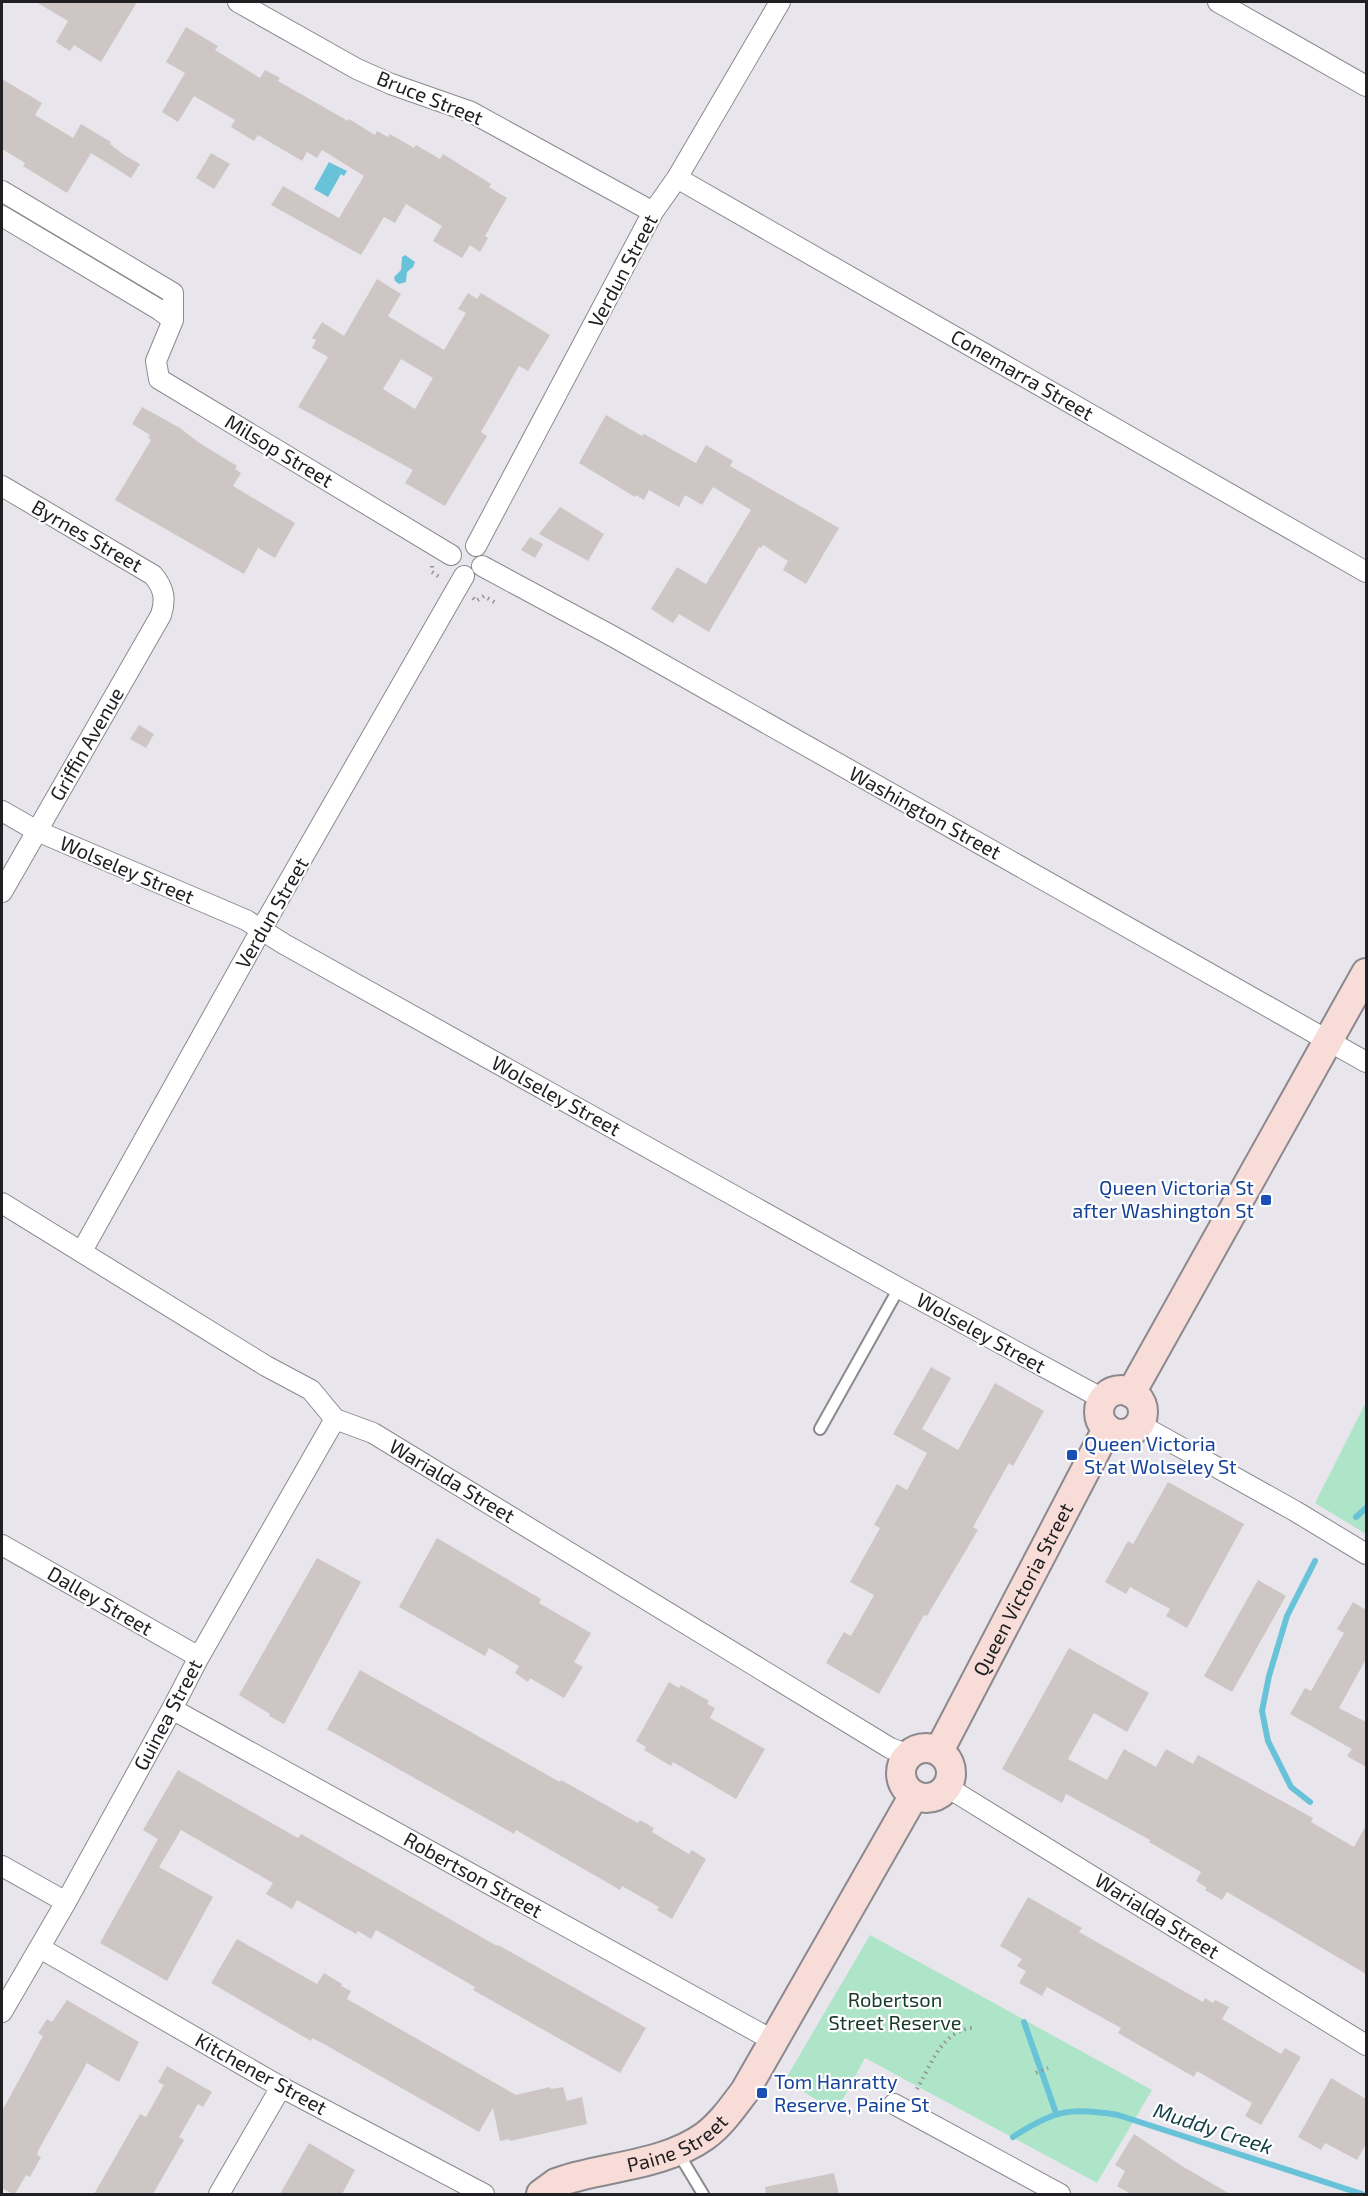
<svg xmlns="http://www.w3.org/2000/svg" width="1368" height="2196" viewBox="0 0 1368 2196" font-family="'Exo 2',sans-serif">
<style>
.green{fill:#aee5c9}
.water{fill:#68c3d9}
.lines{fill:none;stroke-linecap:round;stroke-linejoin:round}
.stream{stroke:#68c3d9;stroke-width:6}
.building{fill:#cdc6c4;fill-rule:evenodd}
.service-casing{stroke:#8b898e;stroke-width:14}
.minor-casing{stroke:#8b898e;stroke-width:22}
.secondary-casing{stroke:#8b898e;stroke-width:32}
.path{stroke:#929195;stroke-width:4;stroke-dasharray:1.5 4.5;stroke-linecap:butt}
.service{stroke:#fff;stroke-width:10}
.minor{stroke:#fff;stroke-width:20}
.secondary{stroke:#f8dcd8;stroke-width:28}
.transit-dot{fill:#1a4fb4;stroke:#fff;stroke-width:2}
.labels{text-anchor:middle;stroke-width:4.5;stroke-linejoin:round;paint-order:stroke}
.street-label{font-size:20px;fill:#202022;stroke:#fff}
.transit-label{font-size:20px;fill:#164399;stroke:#fff;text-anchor:start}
.park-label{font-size:20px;fill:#17392a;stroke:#fff}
.water-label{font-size:21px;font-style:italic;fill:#143f48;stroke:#fff}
</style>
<rect width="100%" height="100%" fill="#e8e6ec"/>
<path class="green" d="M 1366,1402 L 1366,1534 L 1315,1503 Z
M 870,1935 L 1152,2090 L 1097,2183 L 865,2058 L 836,2112 L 785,2080 Z"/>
<path class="water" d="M 329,162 L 347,171 L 344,176 L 341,174 L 328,197 L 314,189 Z
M 405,255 L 415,262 L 413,267 L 407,272 L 406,282 L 399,284 L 395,281 L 394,277 L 401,270 L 402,257 Z"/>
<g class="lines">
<path class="stream" d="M 1356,1517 L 1366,1508
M 1310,1802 L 1291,1787 L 1268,1741 L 1262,1711 L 1269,1676 L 1287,1616 L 1315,1561
M 1024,2022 L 1056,2113
M 1013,2137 C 1054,2110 1070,2107 1118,2115 L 1362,2194"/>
</g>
<path class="building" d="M 36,2 L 137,2 L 101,62 L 74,45 L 70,51 L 56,42 L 68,21 Z
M 186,27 L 218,46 L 215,50 L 260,78 L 265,70 L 280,78 L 278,81 L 348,121 L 349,119 L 375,135 L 377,131 L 388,137 L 390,134 L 414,148 L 416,145 L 440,159 L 443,154 L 491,184 L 489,187 L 507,198 L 485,236 L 488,238 L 480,252 L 470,245 L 462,258 L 433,241 L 442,226 L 406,204 L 395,223 L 384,217 L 361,255 L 271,205 L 283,186 L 339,218 L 364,176 L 322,150 L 317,158 L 307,152 L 302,161 L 258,135 L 254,141 L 231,127 L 235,120 L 194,96 L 178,122 L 162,112 L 185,73 L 166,62 Z
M 2,79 L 42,103 L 35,115 L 73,138 L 81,124 L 111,142 L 110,144 L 124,155 L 140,164 L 131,178 L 91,153 L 67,193 L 23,166 L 25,163 L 2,149 Z
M 211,153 L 230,164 L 214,189 L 196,178 Z
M 377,279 L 401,294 L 388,316 L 444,350 L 466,313 L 458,309 L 468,293 L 477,299 L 481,293 L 550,335 L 528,371 L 519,366 L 481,432 L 487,436 L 445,506 L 405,483 L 413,470 L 298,407 L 328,357 L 312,348 L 316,340 L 312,338 L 322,322 L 344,336 ZM 401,359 L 433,378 L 415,409 L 383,389 Z
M 142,407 L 180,428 L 198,442 L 237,466 L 235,469 L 241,473 L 233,486 L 295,523 L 275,558 L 258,548 L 244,574 L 115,500 L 151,440 L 148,438 L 150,435 L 132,424 Z
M 606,415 L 642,436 L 644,434 L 696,463 L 706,445 L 733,461 L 730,466 L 839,528 L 806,584 L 783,570 L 788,561 L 763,545 L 761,548 L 759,547 L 709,632 L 679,614 L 673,623 L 651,609 L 677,567 L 706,584 L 751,510 L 713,487 L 702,505 L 685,495 L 679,507 L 649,490 L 644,500 L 636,495 L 635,497 L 579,463 Z
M 560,507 L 604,534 L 588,561 L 539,534 Z
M 530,537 L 543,544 L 535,558 L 521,550 Z
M 139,725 L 154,734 L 146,748 L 130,739 Z
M 931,1367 L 951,1378 L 922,1429 L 958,1450 L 995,1383 L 1044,1411 L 1013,1466 L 1009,1463 L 973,1527 L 978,1530 L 927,1616 L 924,1615 L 879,1694 L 826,1663 L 844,1632 L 851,1636 L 874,1595 L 850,1582 L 880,1528 L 874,1525 L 897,1484 L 907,1490 L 927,1453 L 893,1434 Z
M 1168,1482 L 1244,1524 L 1187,1628 L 1166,1616 L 1170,1609 L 1130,1587 L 1126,1594 L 1105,1582 L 1128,1541 L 1133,1544 Z
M 437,1538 L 541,1599 L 539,1603 L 591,1633 L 574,1662 L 583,1667 L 564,1698 L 530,1678 L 528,1682 L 515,1673 L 519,1666 L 489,1648 L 485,1656 L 399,1607 Z
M 317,1558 L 361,1582 L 284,1724 L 269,1716 L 270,1714 L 239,1695 Z
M 1258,1580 L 1286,1596 L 1232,1692 L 1204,1676 Z
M 1353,1602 L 1366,1610 L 1366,1659 L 1339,1708 L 1366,1722 L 1366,1767 L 1347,1756 L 1352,1749 L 1290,1714 L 1305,1688 L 1311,1691 L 1344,1633 L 1337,1629 Z
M 1069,1648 L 1149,1693 L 1127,1732 L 1094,1713 L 1068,1759 L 1107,1780 L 1124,1749 L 1156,1767 L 1166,1749 L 1193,1764 L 1198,1755 L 1313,1818 L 1311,1822 L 1354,1847 L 1366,1825 L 1366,1974 L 1227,1892 L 1222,1900 L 1205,1890 L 1207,1888 L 1196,1881 L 1201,1872 L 1149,1842 L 1150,1840 L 1066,1794 L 1062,1803 L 1002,1769 Z
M 360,1670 L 560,1782 L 561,1780 L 638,1823 L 640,1820 L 654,1828 L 652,1832 L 689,1854 L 692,1850 L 706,1859 L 672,1919 L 657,1910 L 659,1907 L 622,1886 L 620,1890 L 516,1830 L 514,1834 L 327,1729 Z
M 669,1682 L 679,1688 L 681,1685 L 709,1701 L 707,1704 L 715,1708 L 710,1718 L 765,1749 L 736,1799 L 673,1762 L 671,1766 L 644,1750 L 646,1747 L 636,1741 Z
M 178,1770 L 298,1838 L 301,1834 L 497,1946 L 498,1945 L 646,2028 L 620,2073 L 473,1990 L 475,1987 L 376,1930 L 371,1939 L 358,1931 L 356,1934 L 297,1900 L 292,1909 L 266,1894 L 273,1883 L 181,1830 L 159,1867 L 213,1897 L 167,1981 L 100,1943 L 158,1839 L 143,1830 Z
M 1028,1897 L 1082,1928 L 1079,1932 L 1203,2002 L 1205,1998 L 1213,2003 L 1215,2000 L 1229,2007 L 1222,2019 L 1281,2054 L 1285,2048 L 1301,2057 L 1261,2125 L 1245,2116 L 1252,2103 L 1197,2071 L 1194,2077 L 1118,2033 L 1121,2028 L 1047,1987 L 1042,1996 L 1019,1983 L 1026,1971 L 1017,1966 L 1022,1959 L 1000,1946 Z
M 237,1939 L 317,1984 L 324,1973 L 342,1984 L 341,1986 L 351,1991 L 347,1999 L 516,2095 L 550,2087 L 551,2089 L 563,2087 L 567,2101 L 582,2097 L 587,2124 L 510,2141 L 509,2139 L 500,2141 L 493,2108 L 479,2132 L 322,2043 L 312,2038 L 311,2041 L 211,1983 Z
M 67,2000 L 139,2042 L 119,2082 L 87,2063 L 39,2149 L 37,2155 L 41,2157 L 30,2177 L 26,2175 L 15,2194 L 13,2194 L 2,2188 L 2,2111 L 43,2036 L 38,2033 L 47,2019 L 52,2022 Z
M 167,2066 L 212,2092 L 203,2107 L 198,2104 L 179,2137 L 184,2140 L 153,2194 L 94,2194 L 140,2114 L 146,2117 L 164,2085 L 158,2082 Z
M 1331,2078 L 1366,2099 L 1366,2144 L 1357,2160 L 1325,2143 L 1321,2150 L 1298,2137 Z
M 1134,2134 L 1182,2166 L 1230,2194 L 1131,2194 L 1117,2186 L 1125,2171 L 1115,2165 Z
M 309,2143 L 355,2170 L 342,2194 L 280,2194 Z
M 834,2173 L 839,2194 L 766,2194 L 765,2187 Z"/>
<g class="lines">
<defs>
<path id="service" d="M 820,1429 L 899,1288
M 677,2151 L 703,2194"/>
<path id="minor" d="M 238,2 L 357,69 L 391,84 L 471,112 L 653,212
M 1218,2 L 1366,86
M 677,178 L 1366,572
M 2,191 L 173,293 L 173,320 L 156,361 L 159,379 L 451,555
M 2,216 L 158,309 L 173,320
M 2,486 L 153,575 C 164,588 166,599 161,615 L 2,892
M 476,546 L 653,212 L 677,178 L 780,2
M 482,566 L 614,637 L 1366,1062
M 2,811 L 37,831 L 246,920 L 284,944 L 899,1288 L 1103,1399
M 2,1203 L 266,1366 L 311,1390 L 335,1419 L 373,1433 L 890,1748 L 909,1755
M 82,1251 L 261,930 L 464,576
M 1139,1424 L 1295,1511 L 1366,1554
M 2,1545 L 199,1657
M 172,1709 L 774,2041
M 947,1787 L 1366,2045
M 2,1866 L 66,1902
M 40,1948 L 281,2087 L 484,2194
M 2,2012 L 66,1902 L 172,1709 L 199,1657 L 335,1419
M 894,2104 L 1060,2194
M 219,2194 L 281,2087"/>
<g id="secondary">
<circle cx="1121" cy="1412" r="22"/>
<path d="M 1131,1393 L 1366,973"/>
<circle cx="926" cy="1773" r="25"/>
<path id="s1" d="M 939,1751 L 1107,1429"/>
<path id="s2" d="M 541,2194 L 556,2183 L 568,2179 C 612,2166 666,2164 705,2136 C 721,2124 733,2107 745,2091 L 914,1795"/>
</g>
</defs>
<use href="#service" class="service-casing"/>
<use href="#minor" class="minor-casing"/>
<use href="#secondary" class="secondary-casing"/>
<path class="path" d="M 432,566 L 432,572 L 441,578
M 473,598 L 476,601 L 484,596 L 496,603
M 1036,2073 L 1048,2068
M 917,2089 C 931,2065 942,2030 973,2028"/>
<use href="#service" class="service"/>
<use href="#minor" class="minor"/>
<use href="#secondary" class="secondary"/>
</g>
<g class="transit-dot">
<rect x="1260" y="1194" width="12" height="12" rx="3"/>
<rect x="1066" y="1449" width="12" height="12" rx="3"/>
<rect x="756" y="2087" width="12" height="12" rx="3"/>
</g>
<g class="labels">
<g class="street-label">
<text transform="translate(430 98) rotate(22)" y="7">Bruce Street</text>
<text transform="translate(623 271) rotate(-62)" y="7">Verdun Street</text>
<text transform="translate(1022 375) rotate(30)" y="7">Conemarra Street</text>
<text transform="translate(279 451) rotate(31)" y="7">Milsop Street</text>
<text transform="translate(87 536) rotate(30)" y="7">Byrnes Street</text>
<text transform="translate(87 744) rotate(-60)" y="7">Griffin Avenue</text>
<text transform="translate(925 813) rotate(29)" y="7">Washington Street</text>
<text transform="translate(127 870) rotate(23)" y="7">Wolseley Street</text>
<text transform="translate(272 913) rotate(-60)" y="7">Verdun Street</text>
<text transform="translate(556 1096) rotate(29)" y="7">Wolseley Street</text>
<text transform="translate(981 1333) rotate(29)" y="7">Wolseley Street</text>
<text transform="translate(452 1481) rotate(31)" y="7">Warialda Street</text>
<text dy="7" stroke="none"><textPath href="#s1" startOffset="182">Queen Victoria Street</textPath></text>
<text transform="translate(100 1601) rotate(30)" y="7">Dalley Street</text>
<text transform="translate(168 1715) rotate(-62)" y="7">Guinea Street</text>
<text transform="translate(473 1875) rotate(29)" y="7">Robertson Street</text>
<text transform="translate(1157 1916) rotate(32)" y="7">Warialda Street</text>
<text transform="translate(261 2074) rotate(29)" y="7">Kitchener Street</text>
<text dy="7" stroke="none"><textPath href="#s2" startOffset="147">Paine Street</textPath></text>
</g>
<g class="transit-label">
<text x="1254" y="1195" text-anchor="end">Queen Victoria St<tspan x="1254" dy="23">after Washington St</tspan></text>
<text x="1084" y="1451">Queen Victoria<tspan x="1084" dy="23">St at Wolseley St</tspan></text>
<text x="774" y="2089">Tom Hanratty<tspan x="774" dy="23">Reserve, Paine St</tspan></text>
</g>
<g class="park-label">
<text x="895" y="2007">Robertson<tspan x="895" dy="23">Street Reserve</tspan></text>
</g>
<g class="water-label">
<text transform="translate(1213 2129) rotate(18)" y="7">Muddy Creek</text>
</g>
</g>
<rect width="1368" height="2196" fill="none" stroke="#202022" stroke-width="6"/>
</svg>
